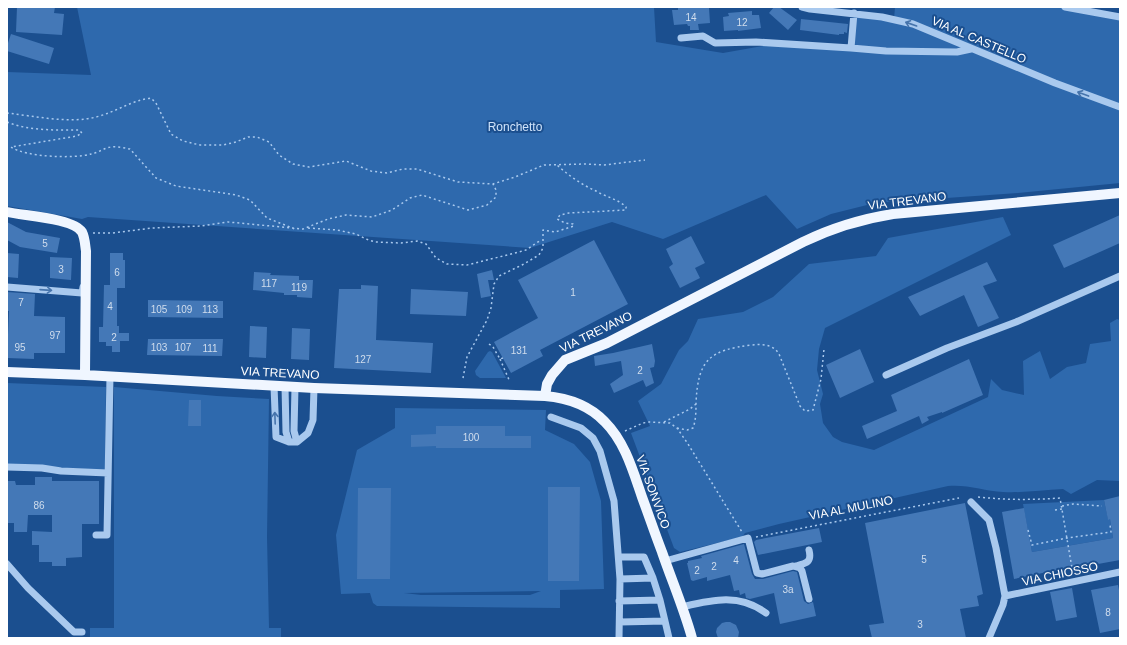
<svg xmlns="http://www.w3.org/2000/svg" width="1127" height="645" viewBox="0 0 1127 645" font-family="Arial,sans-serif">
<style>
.green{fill:#2e69ad;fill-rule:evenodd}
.building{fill:#4478b7}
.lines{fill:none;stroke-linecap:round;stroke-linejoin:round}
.path{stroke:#a9c9ee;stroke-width:1.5;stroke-dasharray:2 3;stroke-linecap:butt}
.minor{stroke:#a9c9ee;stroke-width:7}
.major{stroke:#f0f6ff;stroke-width:10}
.oneway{stroke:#4674ac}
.labels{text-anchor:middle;stroke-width:4;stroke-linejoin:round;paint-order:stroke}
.number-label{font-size:10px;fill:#d0dded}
.street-label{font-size:12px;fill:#fff;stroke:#1b4f8f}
.park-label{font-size:12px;fill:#cfe3fa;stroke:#1b4f8f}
</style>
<rect width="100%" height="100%" fill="#1b4f8f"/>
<path class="green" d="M 77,7 L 654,7 L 656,42 L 723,53 L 774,44 L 851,47 L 854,13 L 894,19 L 895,7 L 1065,7 L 1120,17 L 1120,183 L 1018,193 L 875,203 L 831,214 L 797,229 L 766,195 L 663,239 L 612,222 L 530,248 L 88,217 L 82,219 L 7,206 L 7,72 L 91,75 Z
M 1003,217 L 1011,235 L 825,328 L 819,349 L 817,370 L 823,394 L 820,404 L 823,423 L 833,437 L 842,442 L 874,450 L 988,397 L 991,379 L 1002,390 L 1024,395 L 1023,361 L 1040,351 L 1050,379 L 1067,367 L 1086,363 L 1090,344 L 1111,341 L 1110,323 L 1117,319 L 1120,320 L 1120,481 L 1097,480 L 1071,494 L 1063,489 C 1043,490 1023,493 1003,492 C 985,491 966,484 948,486 L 779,524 L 745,533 L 742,537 L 680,552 L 674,548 L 631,433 L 650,426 L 638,401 L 661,384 L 679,350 L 688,341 L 698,319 L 743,312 L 773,297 L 809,264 L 876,256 L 888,238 Z
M 490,351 L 492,352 L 506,378 L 480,378 L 476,375 L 475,371 L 488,352 Z
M 7,383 L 106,387 L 105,469 L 103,470 L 7,465 Z
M 114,387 L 217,396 L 269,399 L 267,537 L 269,628 L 281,628 L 281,638 L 90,638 L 90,628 L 114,628 Z
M 395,408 L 546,410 L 545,430 L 574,444 L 590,462 L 601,501 L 604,589 L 560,590 L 560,608 L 377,606 L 373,603 L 370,593 L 341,594 L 336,535 L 357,450 L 395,428 ZM 541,591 L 530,595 L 421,595 L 404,593 Z
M 1104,500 L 1108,519 L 1110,519 L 1113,538 L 1032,552 L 1023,504 Z"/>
<path class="building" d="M 17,7 L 55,7 L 54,13 L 64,14 L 62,35 L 16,32 Z
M 678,7 L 709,8 L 710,23 L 698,24 L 699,30 L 690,30 L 690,26 L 688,26 L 687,24 L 674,25 L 672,10 L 678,10 Z
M 774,7 L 779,7 L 797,20 L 788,30 L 769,13 Z
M 752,11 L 752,15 L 759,15 L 761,28 L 738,31 L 738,30 L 724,31 L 723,17 L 729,16 L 728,13 Z
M 801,19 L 848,24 L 847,33 L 844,32 L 844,34 L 839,34 L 839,35 L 800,30 Z
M 11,34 L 54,48 L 49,64 L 7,51 L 7,46 Z
M 1120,215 L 1120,243 L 1064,268 L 1053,245 Z
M 7,222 L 26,232 L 60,238 L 57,253 L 20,247 L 7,240 Z
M 691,236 L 705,263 L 695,268 L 700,278 L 680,288 L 669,267 L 673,264 L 666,249 Z
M 594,240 L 628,304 L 540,350 L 543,356 L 511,373 L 494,342 L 538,318 L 518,280 Z
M 7,253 L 19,254 L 18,278 L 7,277 Z
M 110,253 L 123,253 L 123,260 L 125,260 L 125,288 L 117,288 L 117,326 L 119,326 L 119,333 L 129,333 L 129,341 L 120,341 L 120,352 L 112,352 L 112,346 L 106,346 L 106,342 L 99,342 L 99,327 L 103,327 L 104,285 L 110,285 Z
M 50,257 L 72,258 L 71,280 L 50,278 Z
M 987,262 L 997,281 L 983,286 L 999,318 L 978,327 L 964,295 L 920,316 L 908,297 Z
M 492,270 L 494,280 L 488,280 L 491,296 L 481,298 L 477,274 Z
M 254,272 L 271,273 L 270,275 L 299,276 L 299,280 L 313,280 L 312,298 L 297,297 L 297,295 L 284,295 L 284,293 L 253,290 Z
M 361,285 L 378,286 L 376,340 L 433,343 L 431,373 L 334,368 L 339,289 L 361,289 Z
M 411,289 L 468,292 L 466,316 L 410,314 Z
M 7,292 L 35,294 L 34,316 L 65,317 L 65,353 L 34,353 L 34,359 L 7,358 L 9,311 L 7,311 Z
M 148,300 L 223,301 L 223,318 L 148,317 Z
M 250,326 L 267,327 L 266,358 L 249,357 Z
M 292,328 L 310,329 L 309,360 L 291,359 Z
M 148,339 L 223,339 L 222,356 L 147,355 Z
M 652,344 L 655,361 L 654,367 L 650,368 L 654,383 L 646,387 L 643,380 L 614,393 L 610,384 L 623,375 L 621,361 L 595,366 L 594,356 L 613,353 Z
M 860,349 L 874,382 L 840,398 L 826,365 Z
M 969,359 L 983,395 L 942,413 L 942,412 L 927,417 L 929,420 L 922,424 L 919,416 L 867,439 L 862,426 L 897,411 L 891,395 Z
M 189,400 L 201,400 L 201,426 L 188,426 Z
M 436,426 L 505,426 L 505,436 L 531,436 L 531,448 L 436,448 L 436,446 L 411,447 L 411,435 L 436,434 Z
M 35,477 L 52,477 L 52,481 L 99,481 L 99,524 L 82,524 L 82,557 L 66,558 L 66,566 L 52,566 L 52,562 L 39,562 L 39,545 L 32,545 L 32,531 L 52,532 L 52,515 L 28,515 L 27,532 L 14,532 L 14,523 L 7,523 L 7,481 L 15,481 L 16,485 L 35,485 Z
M 548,487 L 580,487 L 579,581 L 548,581 Z
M 358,488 L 391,488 L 390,579 L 357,579 Z
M 1120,496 L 1120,560 L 1076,568 L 1076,566 L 1014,579 L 1002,512 L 1024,508 L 1032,552 L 1113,538 L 1110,519 L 1108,520 L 1104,500 Z
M 965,503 L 983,594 L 977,596 L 979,606 L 960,609 L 966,638 L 872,638 L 869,625 L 884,623 L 865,523 Z
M 819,528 L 822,542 L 758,555 L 754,542 L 756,540 Z
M 744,544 L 752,574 L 755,579 L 763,579 L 793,571 L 797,572 L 804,601 L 808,604 L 813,602 L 816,616 L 780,624 L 774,593 L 750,599 L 746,598 L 745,593 L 740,595 L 739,590 L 734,591 L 730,575 L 707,581 L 707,577 L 693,581 L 691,580 L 687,563 L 688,563 L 688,561 L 702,558 L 701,556 Z
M 1118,585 L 1120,595 L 1120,629 L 1100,633 L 1091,590 Z
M 1072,588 L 1077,617 L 1056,621 L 1050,592 Z
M 726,622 L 730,622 L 736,625 L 739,632 L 738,638 L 718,638 L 716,632 L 717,628 L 722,623 Z"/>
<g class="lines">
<path class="path" d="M 7,113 C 34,116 70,124 96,117 C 116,112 130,101 151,98 L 156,103 L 171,134 L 183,141 L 200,145 L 223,145 L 236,142 L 248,137 L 257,137 L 269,142 L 279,155 L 293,164 L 309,167 L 346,161 L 371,171 L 387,173 L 403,169 L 417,169 L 458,182 L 493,184 L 515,177 L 544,165 L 584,164 L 604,165 L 645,160
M 7,122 C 29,131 55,130 79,130 L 82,133 L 77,136 L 11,147 C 25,157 74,159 91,154 C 98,153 104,148 111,147 C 117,146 124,148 130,149 L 156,178 L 176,186 L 236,195 L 250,200 L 267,218 L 295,229
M 308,228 L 337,230 L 356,234 L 366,239 L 375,242 L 401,243 L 417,241 L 426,244 L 436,258 L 447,264 L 467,265 L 511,254 L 526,250 L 541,240
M 93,233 L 113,233 L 152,228 L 201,226 L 228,222 L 303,229 L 328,219 L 346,215 L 372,217 L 392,210 L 410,198 L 422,195 L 468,210 L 487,205 L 496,197 L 496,190 L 493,184
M 489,344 L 493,347 L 500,359 L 503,358
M 500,359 L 510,382
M 463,378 L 467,357 L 487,320 L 491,308 L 494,284 L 499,276 L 522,265 L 539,255 L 543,248 L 543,230 L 555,232 L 574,226 L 573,224 L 565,223 L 557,219 L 560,215 L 569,213 L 626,210 L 626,207 C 618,199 606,197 596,191 C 582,185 568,175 557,165
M 664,422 L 690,409 L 696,404
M 677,428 L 687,430 L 693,428 C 696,420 696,411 696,403 C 698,360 709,350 752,345 C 762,344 773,344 779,354 L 800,406 L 805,411 L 813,410 L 821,379 L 824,349
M 625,431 L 643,423 L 649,422 L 670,423 L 677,428 L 688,444 L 742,532
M 978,497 C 1006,500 1032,500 1060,498 L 1073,574
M 1062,506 L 1073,504 L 1102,506
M 1055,510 L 1062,509
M 1028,530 L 1032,545 L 1067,538 L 1111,532 L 1110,525 L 1111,525
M 756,537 L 959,498"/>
<path class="minor" d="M 802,7 L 810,9 L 882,17 L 913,24 L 1055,83 L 1120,107
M 1065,7 L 1120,17
M 681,38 L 703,36 L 715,43 L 756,42 L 851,48 L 854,13
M 851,48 L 886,51 L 957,52 L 971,49
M 7,287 L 82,293 L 83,287
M 886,375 L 947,348 L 1016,322 L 1120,276
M 274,386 L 276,437 L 289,442 L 297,442 L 308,433 L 313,420 L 314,388
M 285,386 L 286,432 L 289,442
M 295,387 L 294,431 L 297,442
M 551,417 L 581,428 L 593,438 L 600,451 L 614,501 L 620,579 L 619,638
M 7,467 L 42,468 L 61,471 L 108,473
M 971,502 L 989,520 L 996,548 L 1005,596 L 1003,605 L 989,638
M 96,535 L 107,535 L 110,376
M 619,557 L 644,557 L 653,578 L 620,579
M 665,561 L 748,538 L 757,573 L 762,574 L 793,566 L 800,568 L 802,571 L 809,599
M 7,564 L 28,588 L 74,632 L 82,632
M 796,566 C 807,563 812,562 809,550
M 653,578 L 660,600 L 669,638
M 1005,596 L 1120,572
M 619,601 L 660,600
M 682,607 C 712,600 739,593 766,613
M 620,622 L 665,621"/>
<path class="major" d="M 7,212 C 24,216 73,218 82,232 C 85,238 85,245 86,251 L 85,375
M 7,372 L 85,375 L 314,388 L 545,396 C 568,398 589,405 605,422 C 625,442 633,471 642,497 C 649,516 655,534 662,552 C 672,581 684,609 692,638
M 545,396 L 547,384 L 552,375 L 565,360 L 607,343 L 803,242 C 832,228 861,219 893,214 L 1120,193"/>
</g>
<defs><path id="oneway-shaft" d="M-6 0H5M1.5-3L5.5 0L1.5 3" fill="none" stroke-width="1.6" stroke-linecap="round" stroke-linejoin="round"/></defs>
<g class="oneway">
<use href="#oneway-shaft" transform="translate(911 24) rotate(-161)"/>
<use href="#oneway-shaft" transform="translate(1083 94) rotate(-160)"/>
<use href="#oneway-shaft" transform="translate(46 290) rotate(4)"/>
<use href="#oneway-shaft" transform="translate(275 418) rotate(-92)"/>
</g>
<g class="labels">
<g class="number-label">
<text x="691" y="21">14</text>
<text x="742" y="26">12</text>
<text x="45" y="247">5</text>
<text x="61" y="273">3</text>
<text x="117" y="276">6</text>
<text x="269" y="287">117</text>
<text x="299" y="291">119</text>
<text x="573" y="296">1</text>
<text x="21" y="306">7</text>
<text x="110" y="310">4</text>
<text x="159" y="313">105</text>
<text x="184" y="313">109</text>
<text x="210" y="313">113</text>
<text x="55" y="339">97</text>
<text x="114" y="341">2</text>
<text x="20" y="351">95</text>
<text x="159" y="351">103</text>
<text x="183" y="351">107</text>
<text x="210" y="352">111</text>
<text x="519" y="354">131</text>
<text x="363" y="363">127</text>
<text x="640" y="374">2</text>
<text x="471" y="441">100</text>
<text x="39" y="509">86</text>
<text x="924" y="563">5</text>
<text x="736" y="564">4</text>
<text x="714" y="570">2</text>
<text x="697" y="574">2</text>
<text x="788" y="593">3a</text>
<text x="1108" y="616">8</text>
<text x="920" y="628">3</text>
</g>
<g class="street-label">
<text transform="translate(979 40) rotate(23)" y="4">VIA AL CASTELLO</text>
<text transform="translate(907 201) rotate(-7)" y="4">VIA TREVANO</text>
<text transform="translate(596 332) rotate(-26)" y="4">VIA TREVANO</text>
<text transform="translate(280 373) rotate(3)" y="4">VIA TREVANO</text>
<text transform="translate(653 492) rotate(70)" y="4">VIA SONVICO</text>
<text transform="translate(851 508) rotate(-11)" y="4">VIA AL MULINO</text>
<text transform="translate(1060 574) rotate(-12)" y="4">VIA CHIOSSO</text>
</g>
<g class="park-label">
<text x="515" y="131">Ronchetto</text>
</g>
</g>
<rect width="1127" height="645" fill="none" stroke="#ffffff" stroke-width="16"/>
</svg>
